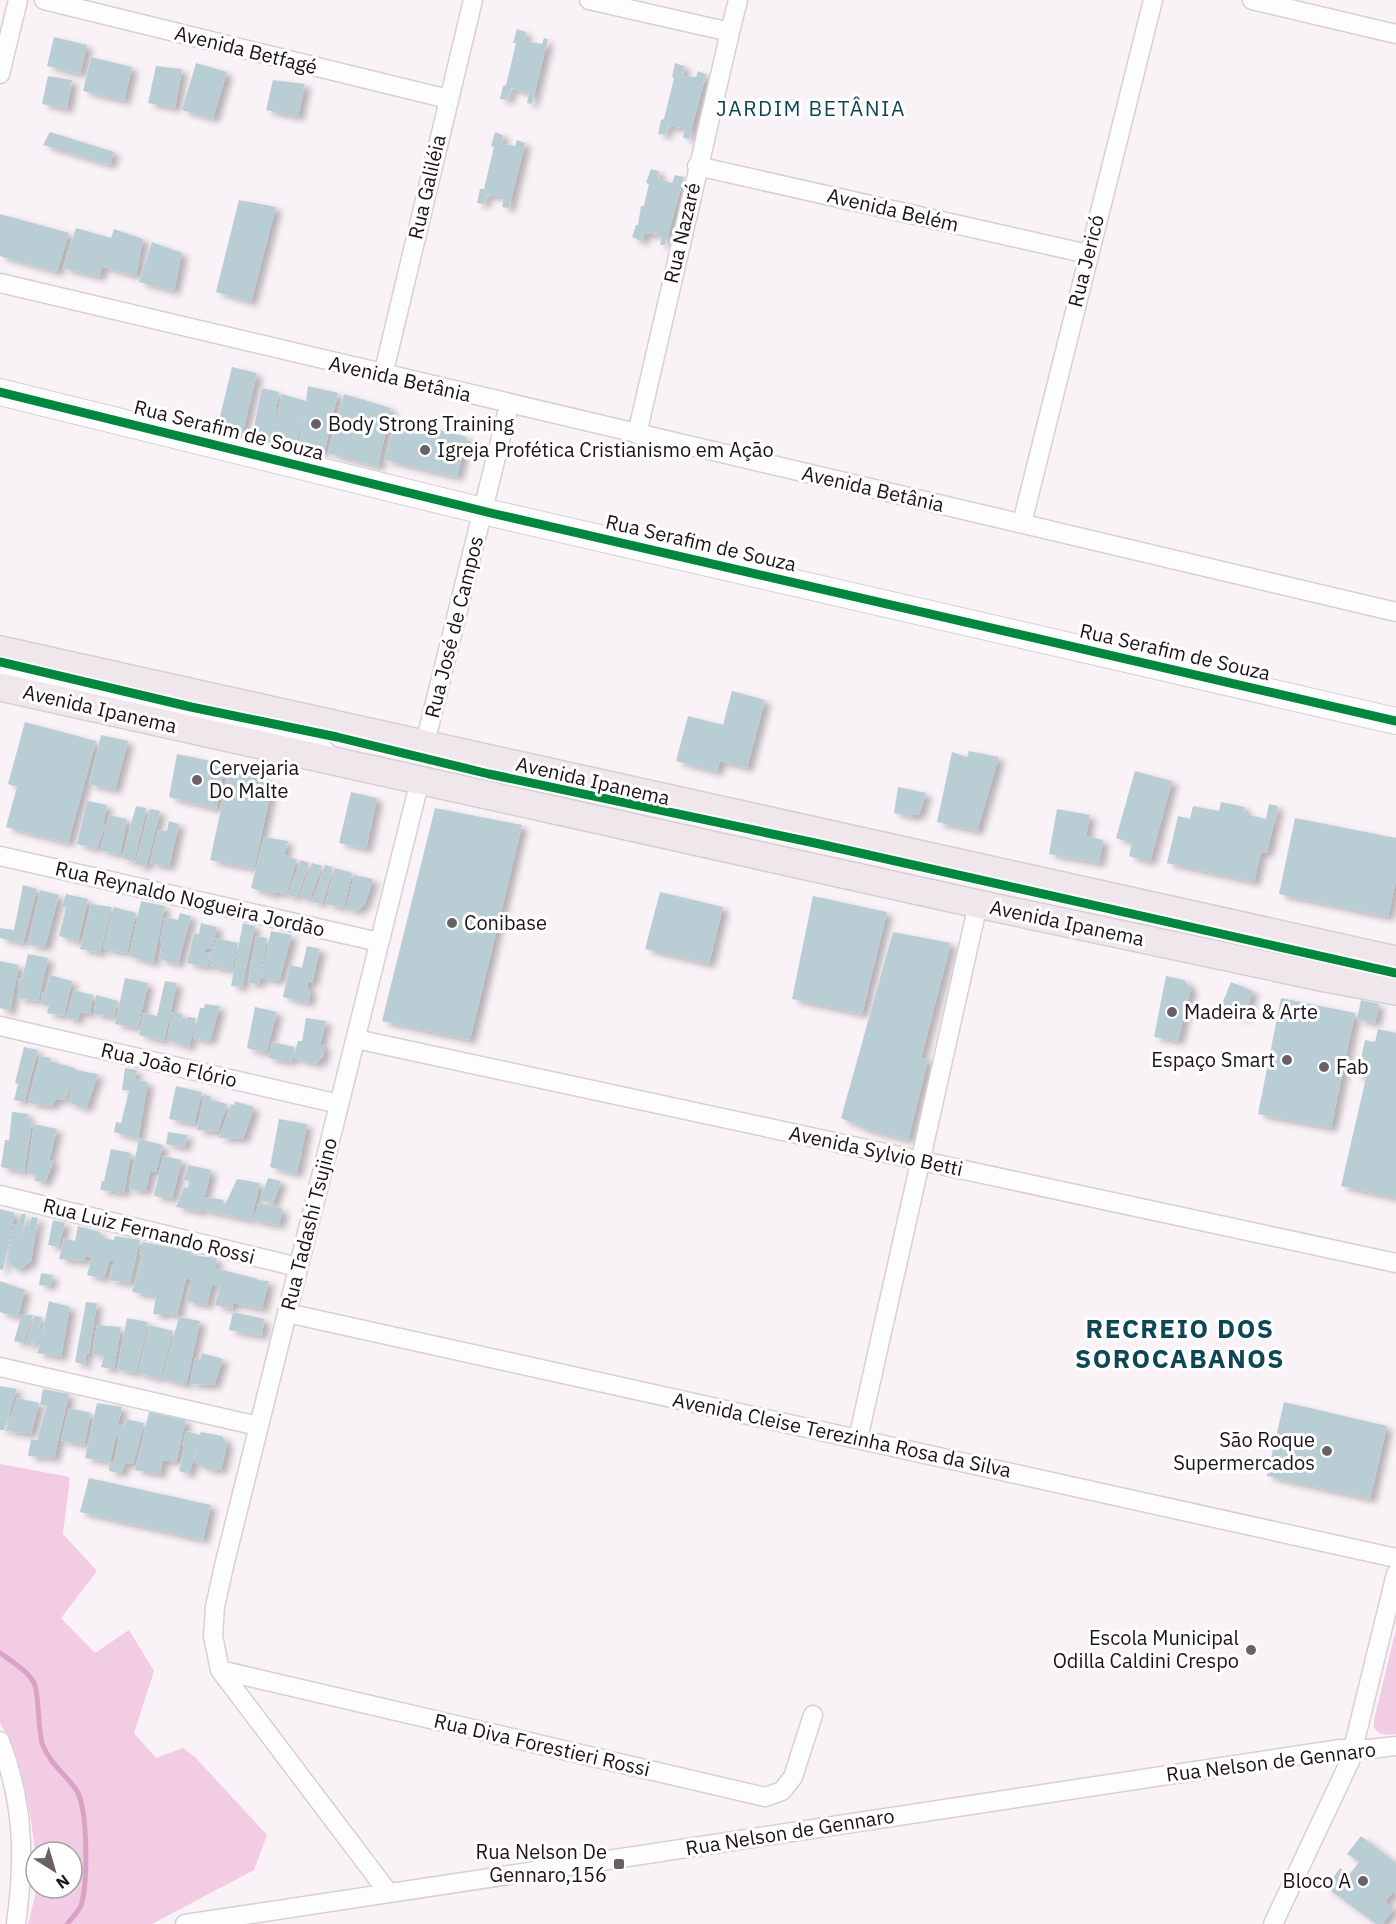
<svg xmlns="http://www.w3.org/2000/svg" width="1396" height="1924" viewBox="0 0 1396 1924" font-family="'IBM Plex Sans',sans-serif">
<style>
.green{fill:#f1cce3}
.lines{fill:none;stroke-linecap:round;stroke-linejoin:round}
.stream{stroke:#daa2c6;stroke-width:5}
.building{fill:#b9cdd5;filter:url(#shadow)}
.lane-casing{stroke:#d8cfd4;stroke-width:12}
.street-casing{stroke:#d8cfd4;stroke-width:21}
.secondary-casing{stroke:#d8cfd4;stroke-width:28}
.primary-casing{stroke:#d4d0d2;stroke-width:30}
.lane{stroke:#fefdfe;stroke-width:9}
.street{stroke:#fefdfe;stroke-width:18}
.secondary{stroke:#fefdfe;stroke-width:26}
.primary{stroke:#f0e7ed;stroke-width:27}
.cycleway-casing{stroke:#fff;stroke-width:13}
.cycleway{stroke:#00873e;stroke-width:9}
.poi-dot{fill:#6a6166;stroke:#fff;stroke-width:2}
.labels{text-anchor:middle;stroke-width:6;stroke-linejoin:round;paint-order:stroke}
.street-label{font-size:20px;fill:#1d1319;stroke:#fff}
.poi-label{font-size:20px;fill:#1d1319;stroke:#fff;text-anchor:start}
.neighbourhood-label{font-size:21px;letter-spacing:1.5px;fill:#0d4654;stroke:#fff}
.district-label{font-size:26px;font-weight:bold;letter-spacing:1.5px;fill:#0d4654;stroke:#fff}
</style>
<defs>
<filter id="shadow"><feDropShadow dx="6" dy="4" stdDeviation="3" flood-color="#0004"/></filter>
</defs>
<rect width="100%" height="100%" fill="#f9f2f6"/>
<path class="green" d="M 0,1464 L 70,1477 L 63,1534 L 97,1571 L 61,1618 L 95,1653 L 129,1630 L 154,1671 L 134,1733 L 156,1758 L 183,1748 L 195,1757 L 267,1835 L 254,1870 L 152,1924 L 28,1924 L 37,1888 L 72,1888 L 72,1852 L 36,1852 L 36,1861 C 31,1813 24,1765 0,1723 Z
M 1396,1629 L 1396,1734 C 1386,1735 1381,1736 1374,1728 L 1374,1720 Z"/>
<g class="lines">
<path class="stream" d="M 0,1653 C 11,1661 28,1671 34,1683 C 39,1692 38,1728 42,1743 C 50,1765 66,1774 77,1791 C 88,1811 88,1883 81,1906 C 78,1912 71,1919 67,1924"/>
</g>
<path class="building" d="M 517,29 L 526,32 L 524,41 L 542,44 L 544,38 L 548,39 L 532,104 L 527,103 L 529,93 L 511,88 L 508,100 L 500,99 L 503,86 L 506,85 L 516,43 L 513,43 Z
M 54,37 L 87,45 L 80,74 L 47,66 Z
M 91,57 L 132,67 L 124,101 L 83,91 Z
M 196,63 L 227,72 L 213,119 L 182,110 Z
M 675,63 L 684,66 L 683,76 L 696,77 L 698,71 L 706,74 L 689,139 L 683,138 L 685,128 L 667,126 L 666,135 L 658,134 L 661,120 L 664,119 L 674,78 L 672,77 Z
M 156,66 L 182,69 L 175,108 L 148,103 Z
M 48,76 L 72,80 L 67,109 L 42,104 Z
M 273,80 L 305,84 L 298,117 L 266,110 Z
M 50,132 L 114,152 L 110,165 L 43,145 Z
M 495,132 L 503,135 L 502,144 L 515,146 L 517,140 L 525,143 L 509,208 L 502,207 L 504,197 L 486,195 L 485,204 L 477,203 L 480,189 L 484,189 L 494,147 L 491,146 Z
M 651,169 L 659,171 L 658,179 L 672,183 L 675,175 L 684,177 L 665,245 L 660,245 L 662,235 L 644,233 L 643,242 L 632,237 L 636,225 L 638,225 L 641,206 L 644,206 L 649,184 L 646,183 Z
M 239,200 L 276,207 L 251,302 L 216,292 Z
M 0,214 L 69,233 L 57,272 L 0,256 Z
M 76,228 L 111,238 L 114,229 L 143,239 L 136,276 L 103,267 L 105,258 L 99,277 L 63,268 Z
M 152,242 L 182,253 L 174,291 L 139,282 Z
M 232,367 L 257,373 L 242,435 L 217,429 Z
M 308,386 L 338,393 L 324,453 L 298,447 L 304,412 L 295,448 L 252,437 L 262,388 L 279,392 L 272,435 L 282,394 L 306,401 Z
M 344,394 L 391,408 L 378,467 L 328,453 Z
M 395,419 L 467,437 L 457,477 L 385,460 Z
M 732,691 L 765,700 L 747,768 L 720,761 L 717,772 L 676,761 L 688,716 L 723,725 Z
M 25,722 L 96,741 L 68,843 L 6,827 L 17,787 L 8,784 Z
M 101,735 L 128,741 L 115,790 L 89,784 Z
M 969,751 L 999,757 L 977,831 L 937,822 L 952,752 L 967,757 Z
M 177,754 L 225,764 L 216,809 L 169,797 Z
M 1135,771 L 1172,781 L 1150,862 L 1129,856 L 1132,843 L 1116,838 Z
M 229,772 L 273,781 L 254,869 L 210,860 Z
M 898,787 L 926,793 L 919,815 L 914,815 L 914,817 L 894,813 Z
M 351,792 L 377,798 L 366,849 L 339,843 Z
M 87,801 L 107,805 L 103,824 L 105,825 L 97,849 L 77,844 Z
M 1221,802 L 1245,807 L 1244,814 L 1266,819 L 1269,804 L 1278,806 L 1267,853 L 1261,852 L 1254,882 L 1167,863 L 1178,816 L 1190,819 L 1193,806 L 1219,811 Z
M 136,806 L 146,808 L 134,862 L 122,858 Z
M 435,808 L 522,825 L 470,1040 L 382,1021 Z
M 150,809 L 160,811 L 146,867 L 135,864 Z
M 1057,809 L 1090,815 L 1086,836 L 1103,840 L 1099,863 L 1049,854 Z
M 109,815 L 127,819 L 120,855 L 100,850 Z
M 1295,818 L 1396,838 L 1396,879 L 1388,917 L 1279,894 Z
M 169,821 L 179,824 L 169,867 L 150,863 L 158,830 L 167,831 Z
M 264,837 L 288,841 L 284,855 L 297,860 L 286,894 L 274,892 L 273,895 L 251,888 Z
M 301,860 L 309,863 L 297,897 L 287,895 Z
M 312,863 L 322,866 L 309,900 L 300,897 Z
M 325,865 L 333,867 L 321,904 L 312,902 Z
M 335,868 L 352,873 L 344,908 L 326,904 Z
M 354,875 L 373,879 L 365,904 L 357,911 L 346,909 Z
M 23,885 L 37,889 L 23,943 L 0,938 L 0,928 L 14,930 Z
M 40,890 L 59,895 L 45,947 L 28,945 Z
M 660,892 L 723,907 L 709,964 L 645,949 Z
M 66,894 L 88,899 L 78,942 L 59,936 L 66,908 L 62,906 Z
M 813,896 L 887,912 L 862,1014 L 792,999 Z
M 141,901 L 165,906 L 153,963 L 129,956 Z
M 91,904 L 112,907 L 100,953 L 80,949 Z
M 114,907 L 136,913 L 127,953 L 103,949 Z
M 180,913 L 191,916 L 178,964 L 159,959 L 163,942 L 160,941 L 165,917 L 178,920 Z
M 201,923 L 217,927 L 212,949 L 206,948 L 204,952 L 211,953 L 207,967 L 187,963 L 194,934 L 199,934 Z
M 243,923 L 255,926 L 242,987 L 231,986 Z
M 271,931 L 292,935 L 279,981 L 261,978 Z
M 893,932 L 951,943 L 921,1058 L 928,1059 L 908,1140 L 865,1129 L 841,1118 Z
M 256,936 L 267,938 L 259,984 L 248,983 Z
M 216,938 L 238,943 L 232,970 L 209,966 Z
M 307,946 L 320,949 L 312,983 L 308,981 L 307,989 L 311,991 L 308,1003 L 283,997 L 290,965 L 302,968 Z
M 28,954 L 48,958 L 38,1001 L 18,998 L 18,978 L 22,979 Z
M 0,961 L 19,965 L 10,1011 L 0,1008 Z
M 50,975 L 72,981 L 64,1016 L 47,1013 L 49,1006 L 41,1004 L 42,992 L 46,993 Z
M 1166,976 L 1184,980 L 1191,988 L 1178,1041 L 1154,1037 Z
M 125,978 L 148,983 L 138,1028 L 115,1024 Z
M 165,981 L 177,983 L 164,1041 L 139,1035 L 143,1013 L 157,1016 Z
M 1231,982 L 1253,991 L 1243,1018 L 1220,1009 Z
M 74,990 L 93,995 L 90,1014 L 80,1012 L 77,1020 L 66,1018 Z
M 96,995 L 118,1001 L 114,1017 L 94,1014 Z
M 1281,998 L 1355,1013 L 1331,1128 L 1258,1114 Z
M 1361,1000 L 1379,1004 L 1375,1023 L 1357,1019 Z
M 205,1004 L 220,1006 L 210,1041 L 193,1038 L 200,1008 L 204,1008 Z
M 255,1007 L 277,1012 L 266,1053 L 247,1048 Z
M 172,1012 L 183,1014 L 181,1021 L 186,1022 L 187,1017 L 196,1018 L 189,1047 L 167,1040 Z
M 306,1018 L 326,1021 L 320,1045 L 325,1046 L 323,1057 L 316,1064 L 293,1058 L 298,1041 L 302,1041 Z
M 1378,1029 L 1396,1033 L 1396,1198 L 1341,1186 L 1366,1078 L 1357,1076 L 1365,1040 L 1375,1042 Z
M 272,1042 L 295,1047 L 291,1062 L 268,1058 Z
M 24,1047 L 38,1050 L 24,1102 L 14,1100 L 18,1084 L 15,1083 Z
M 40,1056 L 51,1058 L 50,1061 L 75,1068 L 75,1070 L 98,1074 L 86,1109 L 68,1102 L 71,1091 L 70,1085 L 66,1100 L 56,1099 L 52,1106 L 28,1103 Z
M 125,1068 L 137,1070 L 135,1079 L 148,1082 L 138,1139 L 114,1132 L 116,1122 L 121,1123 L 129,1091 L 122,1090 Z
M 176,1086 L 202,1092 L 194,1124 L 169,1119 Z
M 204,1095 L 211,1096 L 211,1100 L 227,1104 L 218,1132 L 197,1130 Z
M 234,1101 L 254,1107 L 243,1139 L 219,1138 L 231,1104 L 235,1105 Z
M 12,1112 L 29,1114 L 26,1121 L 32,1122 L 24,1172 L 1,1167 L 5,1140 L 9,1140 Z
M 279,1119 L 307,1124 L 301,1155 L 286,1153 L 301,1156 L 296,1174 L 270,1167 Z
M 34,1124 L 57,1129 L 49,1160 L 54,1161 L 45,1182 L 35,1181 L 36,1175 L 27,1173 Z
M 168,1132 L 188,1135 L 184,1148 L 166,1144 Z
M 139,1139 L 163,1145 L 156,1172 L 150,1171 L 146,1191 L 129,1189 Z
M 111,1149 L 131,1153 L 124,1193 L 100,1190 L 102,1181 L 104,1181 Z
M 163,1156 L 182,1160 L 172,1199 L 154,1196 Z
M 189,1165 L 211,1170 L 201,1212 L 176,1207 L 184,1187 L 188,1188 L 189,1181 L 183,1180 Z
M 268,1178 L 281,1181 L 273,1204 L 260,1200 Z
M 237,1179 L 260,1183 L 251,1220 L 221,1214 Z
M 206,1197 L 224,1200 L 220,1214 L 203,1210 Z
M 259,1203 L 283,1209 L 279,1225 L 252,1220 Z
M 0,1209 L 15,1213 L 3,1270 L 0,1269 Z
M 21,1214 L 26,1214 L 21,1242 L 25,1225 L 29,1226 L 32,1217 L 38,1218 L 31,1261 L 20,1269 L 12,1267 L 7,1258 L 14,1224 L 18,1224 Z
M 53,1220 L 65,1223 L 58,1247 L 48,1245 Z
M 78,1226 L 101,1232 L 99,1238 L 114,1240 L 115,1236 L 140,1240 L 130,1283 L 109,1280 L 115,1261 L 109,1260 L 104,1279 L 87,1275 L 92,1257 L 85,1256 L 84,1261 L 59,1259 L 64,1238 L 75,1241 Z
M 143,1242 L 192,1251 L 191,1255 L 217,1258 L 215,1268 L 258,1279 L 257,1280 L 269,1281 L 262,1309 L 233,1303 L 232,1309 L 215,1305 L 220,1287 L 212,1284 L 207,1305 L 186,1301 L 192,1280 L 186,1278 L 177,1315 L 163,1313 L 163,1315 L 153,1314 L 156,1296 L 132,1292 L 143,1255 L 139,1254 Z
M 41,1273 L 53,1275 L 50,1286 L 39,1285 Z
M 0,1281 L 25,1290 L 18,1317 L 0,1312 Z
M 49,1301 L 70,1307 L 61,1357 L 37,1353 L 45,1330 L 38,1343 L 32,1341 L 31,1346 L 26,1345 L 34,1316 L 42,1317 L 39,1329 L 43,1330 Z
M 86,1302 L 97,1303 L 89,1353 L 84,1356 L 86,1365 L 75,1362 Z
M 233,1312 L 264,1319 L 262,1336 L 229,1330 Z
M 22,1314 L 33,1315 L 23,1343 L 14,1341 Z
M 179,1317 L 200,1321 L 186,1385 L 162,1378 Z
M 127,1318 L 148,1322 L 136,1373 L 117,1369 Z
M 97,1325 L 121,1327 L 114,1369 L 101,1367 L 104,1356 L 92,1354 Z
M 149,1325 L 173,1331 L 160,1379 L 138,1373 Z
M 202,1353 L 223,1359 L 214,1385 L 190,1384 L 195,1358 L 200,1360 Z
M 0,1386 L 17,1389 L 4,1430 L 0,1430 Z
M 43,1389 L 69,1394 L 54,1458 L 28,1456 L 31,1439 L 37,1440 L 47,1406 L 40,1405 Z
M 17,1398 L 39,1403 L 31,1434 L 6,1431 Z
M 1284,1402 L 1387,1426 L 1370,1499 L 1267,1476 Z
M 97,1403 L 122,1407 L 118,1425 L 125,1426 L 126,1419 L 144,1423 L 133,1464 L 125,1463 L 121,1473 L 109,1471 L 110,1462 L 115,1463 L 119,1437 L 116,1435 L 110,1462 L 85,1458 Z
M 69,1408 L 91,1413 L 84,1445 L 61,1440 Z
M 149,1412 L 186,1420 L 176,1462 L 163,1460 L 160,1474 L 135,1470 Z
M 186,1431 L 200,1435 L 201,1432 L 222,1436 L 227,1444 L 221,1470 L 208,1469 L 194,1462 L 198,1443 L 189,1474 L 179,1471 L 185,1447 L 182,1446 Z
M 89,1478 L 211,1505 L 203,1540 L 80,1512 Z
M 1361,1836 L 1396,1863 L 1396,1895 L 1393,1892 L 1385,1902 L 1394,1909 L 1382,1924 L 1376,1924 L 1326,1887 L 1340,1868 L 1349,1875 L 1359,1862 L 1347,1854 Z"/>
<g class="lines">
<defs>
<path id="lane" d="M 0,670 L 321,741 L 333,752"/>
<path id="street" d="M 44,0 L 448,99
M 589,0 L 730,32 L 738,0
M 1252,0 L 1396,34
M 0,74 L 18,0
M 697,166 L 1088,254
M 0,283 C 465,395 931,501 1396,612
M 383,375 L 473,0
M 637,434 L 730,32
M 1022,523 L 1153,0
M 425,743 L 509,405
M 0,856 L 379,942
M 0,1026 L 339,1104
M 356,1039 L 1396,1263
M 0,1195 L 298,1267
M 287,1313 L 1396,1558
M 0,1367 L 258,1426
M 858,1439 L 978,904
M 220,1670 L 765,1797 L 782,1791 L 793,1777 L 813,1715
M 0,1741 C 24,1803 25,1859 16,1924
M 388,1892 L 220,1670 L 213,1636 L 215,1607 L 224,1566 L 420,780
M 185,1924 L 1340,1749 L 1370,1749 L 1396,1746
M 1273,1924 L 1350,1761 L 1396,1574"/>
<path id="secondary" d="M 0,392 L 495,514 L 1396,721"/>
<path id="primary" d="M 0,650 L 1396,960
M 0,687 L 978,904 L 1326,978 L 1396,991"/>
</defs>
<use href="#lane" class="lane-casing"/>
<use href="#street" class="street-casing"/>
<use href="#secondary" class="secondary-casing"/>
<use href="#primary" class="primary-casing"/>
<use href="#lane" class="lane"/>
<use href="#street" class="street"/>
<use href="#secondary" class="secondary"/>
<use href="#primary" class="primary"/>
<defs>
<path id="cycleway" d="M 0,392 L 495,514 L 1396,721
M 0,662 L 191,707 L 337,737 L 489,774 L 815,843 L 1396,973"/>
</defs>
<use href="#cycleway" class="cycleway-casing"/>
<use href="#cycleway" class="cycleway"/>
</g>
<g class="poi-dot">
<circle cx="316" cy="424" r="6"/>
<circle cx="425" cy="450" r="6"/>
<circle cx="197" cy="780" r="6"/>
<circle cx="452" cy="923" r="6"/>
<circle cx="1172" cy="1012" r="6"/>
<circle cx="1287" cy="1060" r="6"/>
<circle cx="1324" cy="1067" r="6"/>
<circle cx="1327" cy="1451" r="6"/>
<circle cx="1251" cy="1650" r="6"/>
<rect x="613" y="1858" width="12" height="12" rx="3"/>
<circle cx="1363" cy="1881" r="6"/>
</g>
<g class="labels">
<g class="street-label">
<text transform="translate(246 50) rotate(14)" y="7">Avenida Betfagé</text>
<text transform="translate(427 187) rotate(-77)" y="7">Rua Galiléia</text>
<text transform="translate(893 210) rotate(13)" y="7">Avenida Belém</text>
<text transform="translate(682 233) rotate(-77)" y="7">Rua Nazaré</text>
<text transform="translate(1086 261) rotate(-76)" y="7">Rua Jericó</text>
<text transform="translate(400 379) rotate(13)" y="7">Avenida Betânia</text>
<text transform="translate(229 430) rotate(14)" y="7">Rua Serafim de Souza</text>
<text transform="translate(873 489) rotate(13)" y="7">Avenida Betânia</text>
<text transform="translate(701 543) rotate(13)" y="7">Rua Serafim de Souza</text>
<text transform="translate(454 627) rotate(-76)" y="7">Rua José de Campos</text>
<text transform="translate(1175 652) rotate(13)" y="7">Rua Serafim de Souza</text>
<text transform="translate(100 709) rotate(13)" y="7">Avenida Ipanema</text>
<text transform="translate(593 781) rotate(13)" y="7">Avenida Ipanema</text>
<text transform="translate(190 899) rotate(13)" y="7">Rua Reynaldo Nogueira Jordão</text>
<text transform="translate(1067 923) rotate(12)" y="7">Avenida Ipanema</text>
<text transform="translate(169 1065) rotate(13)" y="7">Rua João Flório</text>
<text transform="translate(876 1151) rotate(12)" y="7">Avenida Sylvio Betti</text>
<text transform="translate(309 1224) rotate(-76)" y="7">Rua Tadashi Tsujino</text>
<text transform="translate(149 1231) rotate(14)" y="7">Rua Luiz Fernando Rossi</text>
<text transform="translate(842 1435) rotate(12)" y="7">Avenida Cleise Terezinha Rosa da Silva</text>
<text transform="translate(542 1745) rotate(13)" y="7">Rua Diva Forestieri Rossi</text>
<text transform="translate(1271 1762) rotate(-7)" y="7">Rua Nelson de Gennaro</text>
<text transform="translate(790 1832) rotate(-9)" y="7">Rua Nelson de Gennaro</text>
</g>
<g class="poi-label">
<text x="328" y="431">Body Strong Training</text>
<text x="437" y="457">Igreja Profética Cristianismo em Ação</text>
<text x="209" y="775">Cervejaria<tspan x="209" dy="23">Do Malte</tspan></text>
<text x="464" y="930">Conibase</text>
<text x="1184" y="1019">Madeira &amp; Arte</text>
<text x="1275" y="1067" text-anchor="end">Espaço Smart</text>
<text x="1336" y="1074">Fab</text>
<text x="1315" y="1447" text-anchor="end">São Roque<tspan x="1315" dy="23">Supermercados</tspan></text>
<text x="1239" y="1645" text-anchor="end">Escola Municipal<tspan x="1239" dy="23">Odilla Caldini Crespo</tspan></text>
<text x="607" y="1859" text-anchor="end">Rua Nelson De<tspan x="607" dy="23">Gennaro,156</tspan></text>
<text x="1351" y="1888" text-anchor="end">Bloco A</text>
</g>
<g class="neighbourhood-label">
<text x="811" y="116">JARDIM BETÂNIA</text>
</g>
<g class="district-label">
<text x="1180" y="1338">RECREIO DOS<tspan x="1180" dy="30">SOROCABANOS</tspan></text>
</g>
</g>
<g transform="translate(54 1870) rotate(143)"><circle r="28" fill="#ffffff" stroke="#a5a1a3" stroke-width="1.5"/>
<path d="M0-4.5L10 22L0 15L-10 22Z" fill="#6a6166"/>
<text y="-9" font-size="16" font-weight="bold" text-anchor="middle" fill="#1d1319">N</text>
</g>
</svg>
